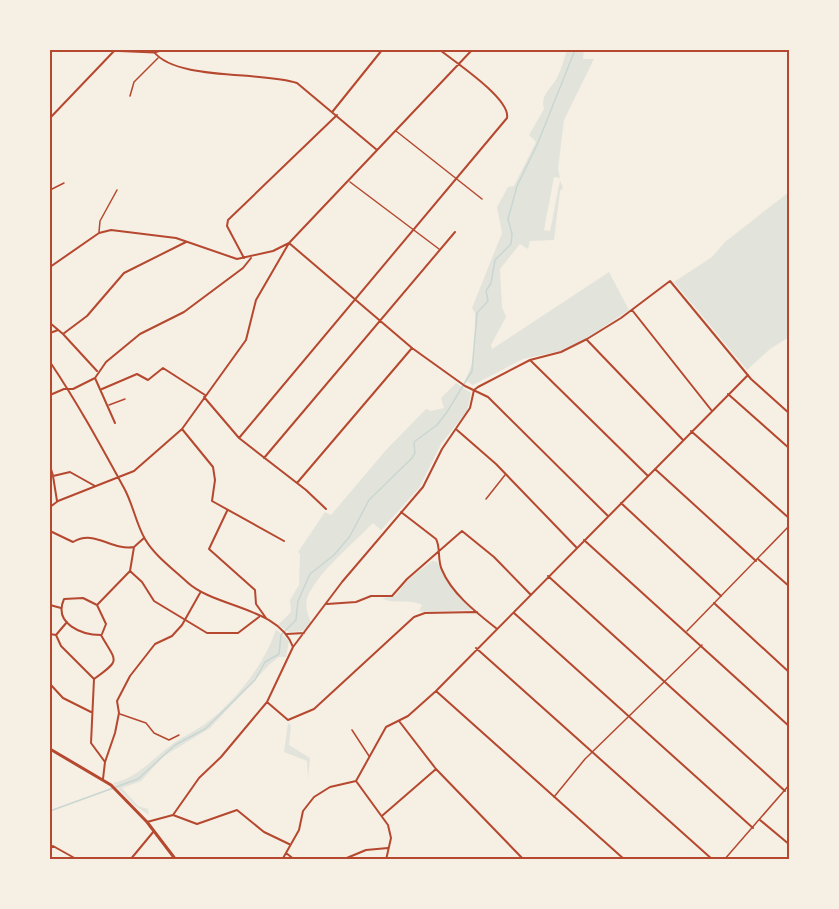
<svg xmlns="http://www.w3.org/2000/svg" width="839" height="909" viewBox="0 0 839 909" font-family="Barlow,sans-serif">
<style>
.green{fill:#e2e4dc}
.lines{fill:none;stroke-linecap:round;stroke-linejoin:round}
.stream{stroke:#c9d6d2;stroke-width:1.5}
.service{stroke:#b5482f;stroke-width:1.5}
.minor{stroke:#b5482f;stroke-width:2}
.secondary{stroke:#b5482f;stroke-width:3}
.neatline{fill:none;stroke:#b5482f;stroke-width:2}
</style>
<rect width="100%" height="100%" fill="#f6efe4"/>
<path class="green" d="M 567,50 L 584,50 L 583,59 L 594,59 L 564,120 L 558,169 L 560,178 L 554,177 L 544,230 L 550,231 L 560,180 L 563,188 L 560,191 L 554,240 L 530,241 L 528,249 L 520,244 L 500,269 L 502,307 L 506,317 L 491,345 L 492,349 L 609,272 L 629,310 L 587,338 L 560,351 L 523,359 L 473,385 L 465,380 C 477,359 475,337 475,313 L 472,308 L 502,233 L 497,207 L 508,187 L 514,186 L 536,142 L 529,135 L 544,109 C 540,95 550,90 557,78 C 561,70 564,59 567,50 Z
M 789,192 L 789,337 L 770,349 L 747,370 L 674,282 L 712,257 L 725,242 Z
M 456,383 L 471,393 L 467,411 L 441,444 L 419,488 L 381,530 L 373,523 C 354,543 319,571 308,596 C 304,604 308,615 311,623 L 304,631 L 289,632 L 278,625 L 291,612 L 290,600 L 299,585 L 300,554 L 298,552 L 325,512 L 331,515 L 386,450 L 426,409 L 431,411 L 444,408 L 441,398 Z
M 432,561 L 437,562 L 446,580 L 473,610 L 423,612 L 419,611 L 422,605 C 408,598 392,605 382,598 L 395,596 L 409,579 Z
M 276,629 L 289,641 L 286,657 L 279,657 L 270,664 L 210,728 L 164,756 L 141,781 L 122,788 L 138,806 L 148,809 L 149,815 L 134,805 L 113,783 C 137,778 151,760 170,746 C 181,737 194,732 205,724 C 235,702 265,664 276,629 Z
M 288,723 L 291,725 L 289,745 L 310,758 L 308,779 L 307,761 L 284,752 Z"/>
<g class="lines">
<path class="stream" d="M 50,811 L 138,779 L 175,745 L 205,729 L 255,680 L 265,662 L 279,654 L 281,635 L 296,620 L 298,601 L 310,574 L 334,555 L 350,536 L 369,500 L 412,458 L 415,453 L 414,442 L 437,425 L 447,412 L 472,371 L 477,313 L 488,301 L 486,291 L 491,283 L 495,260 L 511,244 L 512,234 L 508,219 L 517,186 L 537,145 L 575,50"/>
<path class="service" d="M 130,96 L 134,82 L 158,58
M 396,131 L 482,199
M 350,182 L 439,249
M 50,190 L 64,183
M 99,232 L 100,221 L 117,190
M 109,405 L 125,399
M 50,465 L 53,475
M 486,499 L 505,475
M 687,631 L 790,525
M 120,714 L 146,723 L 154,733 L 169,740 L 179,735
M 352,730 L 369,756
M 554,797 L 585,759 L 702,645
M 724,860 L 790,784"/>
<path class="minor" d="M 154,52 C 177,81 262,71 297,83 L 377,150
M 333,111 L 382,50
M 50,118 L 115,50
M 244,258 L 227,226 L 228,220 L 337,115
M 50,267 L 99,233 L 111,230 L 176,238 L 237,259 L 273,251 L 289,243 L 412,348 L 465,386 L 488,397 L 608,516
M 632,310 L 712,411
M 50,323 L 63,334 L 97,371
M 50,333 L 58,330
M 63,334 L 87,316 L 124,273 L 186,242
M 587,340 L 683,440
M 530,360 L 648,476
M 50,362 C 77,402 101,446 124,488 C 133,504 136,524 145,539 C 154,555 173,569 187,582 C 215,608 279,607 293,647
M 95,378 L 115,423
M 102,389 L 137,374 L 148,380 L 163,368 L 205,395
M 728,394 L 790,449
M 50,395 L 64,389 L 73,389 L 95,378 L 106,362 L 140,334 L 184,312 L 243,268 L 251,258
M 204,397 L 239,438 L 306,490 L 326,509
M 182,429 L 213,467 L 215,480 L 212,501 L 284,541
M 457,430 L 496,464 L 576,547
M 691,431 L 790,519
M 239,438 L 507,118 C 511,99 455,62 440,50
M 264,458 L 455,232
M 655,469 L 756,561
M 297,483 L 412,348
M 57,501 L 53,476 L 70,472 L 95,486
M 621,503 L 721,596
M 50,507 L 58,501 L 134,471 L 182,429 L 246,340 L 256,300 L 289,243 L 472,50
M 227,511 L 209,549 L 255,590 L 256,604 L 266,618
M 401,512 L 436,539 C 441,548 437,560 442,570 C 452,594 477,613 497,629
M 50,531 L 73,542 C 95,529 111,551 134,547
M 584,540 L 790,727
M 134,547 L 144,538
M 758,559 L 790,587
M 130,571 L 142,582 L 154,601 L 207,633 L 238,633 L 259,617
M 548,576 L 785,791
M 714,603 L 790,673
M 327,604 L 356,602 L 371,596 L 392,596 L 407,579 L 462,531 L 494,557 L 531,595
M 50,605 L 61,608
M 97,605 L 83,598 L 64,599 C 53,624 82,635 101,635
M 97,605 L 130,571 L 134,547
M 97,605 L 106,624 L 102,634
M 514,613 L 753,828
M 50,634 L 56,635 L 67,622
M 287,634 L 304,633
M 56,635 L 61,646 L 94,679
M 476,648 L 713,860
M 94,679 L 91,743 L 105,762 L 103,779
M 94,679 C 122,659 116,662 101,635
M 50,684 L 63,698 L 91,712
M 436,691 L 625,860
M 267,702 L 288,720 L 314,709 L 414,617 L 425,613 L 477,612
M 399,721 L 436,769 L 524,860
M 105,762 L 115,733 L 119,713 L 117,701 L 130,676 L 155,644 L 172,636 L 182,625 L 200,593
M 356,781 L 388,825 L 391,838 L 386,860
M 173,815 L 197,824 L 237,810 L 264,832 L 289,844
M 383,815 L 436,769
M 760,820 L 790,845
M 147,822 L 173,815 L 199,778 L 221,757 L 267,702 L 293,647 L 342,582 L 423,487 L 442,449 L 470,408 L 474,390 L 478,387 L 530,360 L 561,352 L 587,339 L 621,318 L 670,281 L 751,379 L 790,414
M 50,849 L 53,846 L 78,860
M 286,853 L 295,860
M 130,860 L 154,831
M 282,860 L 299,830 L 303,811 L 314,797 L 330,787 L 356,781 L 386,727 L 408,716 L 436,691 L 748,375
M 342,860 L 366,850 L 388,848"/>
<path class="secondary" d="M 108,50 L 154,52 L 161,50
M 50,749 L 111,785 L 147,822 L 176,860"/>
</g>
<rect width="839" height="909" fill="none" stroke="#f6efe4" stroke-width="102"/>
<rect x="51" y="51" width="737" height="807" class="neatline"/>
</svg>
